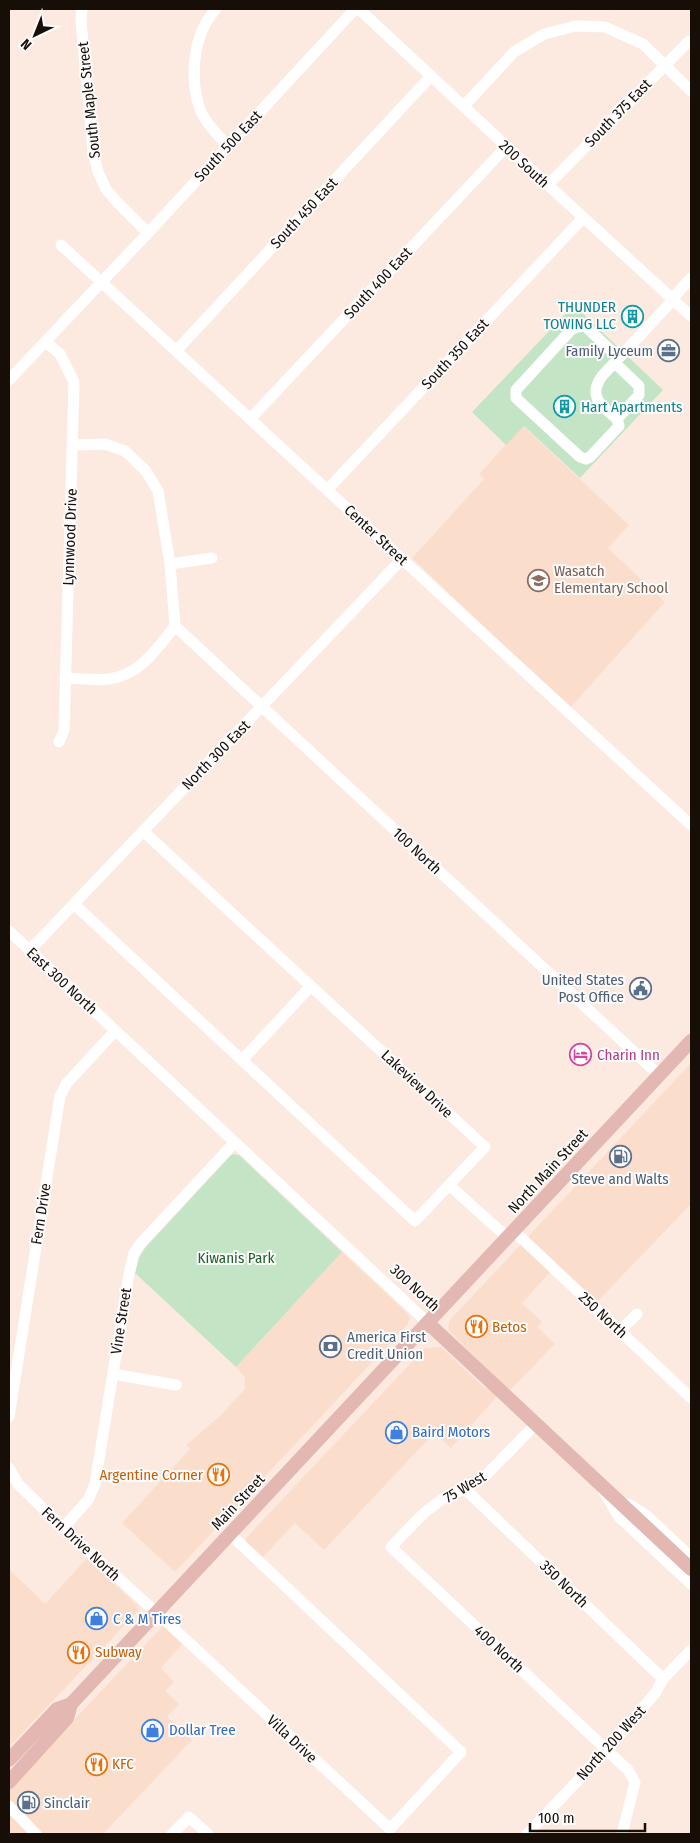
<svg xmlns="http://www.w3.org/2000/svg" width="700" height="1843" viewBox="0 0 700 1843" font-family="'Fira Sans Condensed',sans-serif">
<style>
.built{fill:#fbddcc}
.green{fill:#c4e5c5}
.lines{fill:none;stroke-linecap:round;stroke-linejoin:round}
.minor{stroke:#fff;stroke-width:11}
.major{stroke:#e3b8b2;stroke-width:14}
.labels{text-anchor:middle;stroke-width:4;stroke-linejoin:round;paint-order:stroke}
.street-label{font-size:15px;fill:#180e08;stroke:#fcfcfc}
.culture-label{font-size:15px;fill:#0d838f;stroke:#fcfcfc;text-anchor:end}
.service-label{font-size:15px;fill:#4e5e75;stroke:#fcfcfc;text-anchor:end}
.education-label{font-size:15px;fill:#785e54;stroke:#fcfcfc;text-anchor:start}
.hotel-label{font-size:15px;fill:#b23c85;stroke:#fcfcfc;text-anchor:start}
.park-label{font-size:15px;fill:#1f612a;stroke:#fcfcfc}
.food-label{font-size:15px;fill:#c56008;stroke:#fcfcfc;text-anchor:start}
.shop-label{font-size:15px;fill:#366cbe;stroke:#fcfcfc;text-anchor:start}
</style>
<rect width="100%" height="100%" fill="#fceae0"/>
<path class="built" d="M 523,426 L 629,525 L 608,548 L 665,602 L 570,708 L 412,558 L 484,479 L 479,474 Z
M 691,1063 L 691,1204 L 597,1302 L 557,1265 L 522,1303 L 542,1322 L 537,1327 L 555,1344 L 509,1391 L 448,1330 L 449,1321 Z
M 342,1252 L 406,1312 L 410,1318 L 408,1324 L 175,1572 L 122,1523 L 190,1449 L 186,1445 L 220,1416 L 245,1389 L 245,1377 L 236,1367 Z
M 441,1347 L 483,1387 L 499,1394 L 451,1448 L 434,1433 L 324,1550 L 295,1523 L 262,1558 L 247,1544 L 246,1538 L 425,1348 Z
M 87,1558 L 137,1605 L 138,1611 L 9,1747 L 9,1569 L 45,1604 Z
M 164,1625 L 183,1643 L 161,1668 L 174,1682 L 165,1691 L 179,1704 L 167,1717 L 192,1740 L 103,1834 L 9,1834 L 9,1788 Z"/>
<path class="green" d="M 574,305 L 663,390 L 580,478 L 524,426 L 506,445 L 472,412 Z
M 234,1154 L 239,1155 L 342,1252 L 236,1367 L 135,1273 L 139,1258 L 145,1248 L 231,1155 Z"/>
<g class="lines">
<path class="minor" d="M 82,9 L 81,21 L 93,151 L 98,172 L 106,189 L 117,202 L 148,233
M 216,9 C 193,34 189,77 200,109 C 205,123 218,135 228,146
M 359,9 L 548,185 L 691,316
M 464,106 L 514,52 L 544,34 L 576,26 L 605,27 L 643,44 L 691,91
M 548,185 L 689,41
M 61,245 L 691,825
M 672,299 L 691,278
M 46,342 L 60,354 L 74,382 L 64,730 L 59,742
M 176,351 L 431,76
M 615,363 L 639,386 L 639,395 L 617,419 C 602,406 587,397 602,376 L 673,300
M 9,380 L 148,233 L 355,9
M 250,419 L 506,147
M 617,419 L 619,426 L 590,457 L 586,459 L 580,457 L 516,398 L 516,390 L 571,330 L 577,327 L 585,326 L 619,358
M 327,490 L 583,218
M 170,564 L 212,558
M 175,626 L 660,1076
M 65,678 C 79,678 94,681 108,679 C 139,676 157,649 175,626 L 170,564 L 158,491 L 146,471 L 125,451 L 105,444 L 72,445
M 74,904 L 415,1221 L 485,1147 L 143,831
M 9,931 L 428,1323
M 29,951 L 402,559
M 242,1060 L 311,986
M 449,1185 L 508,1238
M 514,1231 L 691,1398
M 620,1331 L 637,1314
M 113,1374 L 176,1385
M 9,1417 L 60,1096 L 67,1083 L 115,1031
M 536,1424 L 484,1477 L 465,1489 L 445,1497 L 424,1513 L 391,1547 L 628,1770 L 635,1782 L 622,1834
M 9,1468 L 18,1484 L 63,1528 L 169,1624 L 390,1829 L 461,1752 L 230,1534
M 465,1489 L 663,1679
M 604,1492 L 619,1517 L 691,1584
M 628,1504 L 647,1516 L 691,1557
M 63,1528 L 88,1500 L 95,1484 L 129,1274 L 134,1253 L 141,1243 L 235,1142
M 9,1806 L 36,1834
M 172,1834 L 189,1817 L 208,1834
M 527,1834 L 607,1750 L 656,1692 L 663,1679 L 691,1650"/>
<path class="major" d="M 428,1323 L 691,1569
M 9,1760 L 57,1709 L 71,1704
M 9,1782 L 67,1718 L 71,1704 L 691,1041"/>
</g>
<defs>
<symbol id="building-ring" viewBox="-11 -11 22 22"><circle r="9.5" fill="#fcfcfc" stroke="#0f9aa8" stroke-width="1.5"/><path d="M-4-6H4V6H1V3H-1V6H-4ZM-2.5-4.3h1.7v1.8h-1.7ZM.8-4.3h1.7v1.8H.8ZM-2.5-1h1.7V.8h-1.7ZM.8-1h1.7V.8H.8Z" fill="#0f9aa8"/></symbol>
<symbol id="office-ring" viewBox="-11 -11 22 22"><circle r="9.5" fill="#fcfcfc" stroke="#5c6f8a" stroke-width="1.5"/><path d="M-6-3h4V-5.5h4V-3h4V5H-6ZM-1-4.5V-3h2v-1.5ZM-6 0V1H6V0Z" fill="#5c6f8a"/></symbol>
<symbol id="school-ring" viewBox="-11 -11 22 22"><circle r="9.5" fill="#fcfcfc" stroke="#8d6e63" stroke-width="1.5"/><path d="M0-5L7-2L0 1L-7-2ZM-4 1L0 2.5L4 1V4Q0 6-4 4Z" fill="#8d6e63"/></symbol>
<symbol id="civic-ring" viewBox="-11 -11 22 22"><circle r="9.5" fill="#fcfcfc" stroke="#5c6f8a" stroke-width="1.5"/><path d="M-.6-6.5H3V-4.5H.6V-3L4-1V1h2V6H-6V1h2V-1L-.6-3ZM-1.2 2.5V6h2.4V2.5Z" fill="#5c6f8a"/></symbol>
<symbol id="hotel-ring" viewBox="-11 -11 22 22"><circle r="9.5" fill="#fcfcfc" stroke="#d1479c" stroke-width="1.5"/><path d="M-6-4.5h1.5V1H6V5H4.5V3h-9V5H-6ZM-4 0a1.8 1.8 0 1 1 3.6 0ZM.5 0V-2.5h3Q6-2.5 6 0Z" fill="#d1479c"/></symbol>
<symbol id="fuel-ring" viewBox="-11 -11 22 22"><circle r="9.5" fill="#fcfcfc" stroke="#5c6f8a" stroke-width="1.5"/><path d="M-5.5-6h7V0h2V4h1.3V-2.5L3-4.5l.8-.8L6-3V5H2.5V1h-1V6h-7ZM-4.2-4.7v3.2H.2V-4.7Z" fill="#5c6f8a"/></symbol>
<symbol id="restaurant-ring" viewBox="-11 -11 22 22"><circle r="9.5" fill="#fcfcfc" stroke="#e8710a" stroke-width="1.5"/><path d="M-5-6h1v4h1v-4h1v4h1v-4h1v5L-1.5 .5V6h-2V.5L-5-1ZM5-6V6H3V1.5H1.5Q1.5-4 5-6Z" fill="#e8710a"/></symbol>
<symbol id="bank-ring" viewBox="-11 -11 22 22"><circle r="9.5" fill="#fcfcfc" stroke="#5c6f8a" stroke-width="1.5"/><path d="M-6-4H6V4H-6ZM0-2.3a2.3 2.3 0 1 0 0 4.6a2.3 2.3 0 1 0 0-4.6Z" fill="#5c6f8a"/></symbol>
<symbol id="shop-ring" viewBox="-11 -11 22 22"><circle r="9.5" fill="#fcfcfc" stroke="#3f7fe0" stroke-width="1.5"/><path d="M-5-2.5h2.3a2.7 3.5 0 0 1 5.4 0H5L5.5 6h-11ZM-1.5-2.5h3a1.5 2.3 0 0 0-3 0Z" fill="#3f7fe0"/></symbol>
</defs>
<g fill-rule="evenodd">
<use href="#building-ring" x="620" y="304" width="25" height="25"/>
<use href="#office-ring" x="656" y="338" width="25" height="25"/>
<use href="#building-ring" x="552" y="394" width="25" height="25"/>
<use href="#school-ring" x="526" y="568" width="25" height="25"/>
<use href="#civic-ring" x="628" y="976" width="25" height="25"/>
<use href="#hotel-ring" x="568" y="1042" width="25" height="25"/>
<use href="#fuel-ring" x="608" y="1144" width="25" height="25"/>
<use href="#restaurant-ring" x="464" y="1314" width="25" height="25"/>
<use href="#bank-ring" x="318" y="1334" width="25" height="25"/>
<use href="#shop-ring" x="384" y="1420" width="25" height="25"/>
<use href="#restaurant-ring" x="206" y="1462" width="25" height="25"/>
<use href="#shop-ring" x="84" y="1606" width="25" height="25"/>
<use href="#restaurant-ring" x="66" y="1640" width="25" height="25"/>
<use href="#shop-ring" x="140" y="1718" width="25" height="25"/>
<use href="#restaurant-ring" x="84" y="1752" width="25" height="25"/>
<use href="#fuel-ring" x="16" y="1790" width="25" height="25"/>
</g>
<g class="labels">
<g class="street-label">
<text transform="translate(89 100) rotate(-96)" y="5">South Maple Street</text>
<text transform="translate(618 113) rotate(-46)" y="5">South 375 East</text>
<text transform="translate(228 146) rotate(-47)" y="5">South 500 East</text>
<text transform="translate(524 164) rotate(43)" y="5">200 South</text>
<text transform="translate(304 213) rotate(-47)" y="5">South 450 East</text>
<text transform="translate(378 283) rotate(-47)" y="5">South 400 East</text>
<text transform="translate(455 354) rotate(-47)" y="5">South 350 East</text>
<text transform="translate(376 535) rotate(43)" y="5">Center Street</text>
<text transform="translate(70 537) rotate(-88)" y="5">Lynnwood Drive</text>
<text transform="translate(216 755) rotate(-46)" y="5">North 300 East</text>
<text transform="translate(417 851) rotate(43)" y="5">100 North</text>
<text transform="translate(62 981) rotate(43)" y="5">East 300 North</text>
<text transform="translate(417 1084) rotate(43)" y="5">Lakeview Drive</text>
<text transform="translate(548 1171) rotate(-47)" y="5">North Main Street</text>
<text transform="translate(41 1214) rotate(-81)" y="5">Fern Drive</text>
<text transform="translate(415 1288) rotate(43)" y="5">300 North</text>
<text transform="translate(603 1315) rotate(43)" y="5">250 North</text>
<text transform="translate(121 1321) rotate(-81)" y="5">Vine Street</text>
<text transform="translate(465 1487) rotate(-31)" y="5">75 West</text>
<text transform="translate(238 1502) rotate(-47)" y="5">Main Street</text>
<text transform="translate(81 1544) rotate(43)" y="5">Fern Drive North</text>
<text transform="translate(564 1584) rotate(44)" y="5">350 North</text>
<text transform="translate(499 1649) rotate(43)" y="5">400 North</text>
<text transform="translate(292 1739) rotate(43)" y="5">Villa Drive</text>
<text transform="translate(611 1743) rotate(-48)" y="5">North 200 West</text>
</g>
<g class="culture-label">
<text x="616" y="312">THUNDER<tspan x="616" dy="17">TOWING LLC</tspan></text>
<text x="581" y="412" text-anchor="start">Hart Apartments</text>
</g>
<g class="service-label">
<text x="653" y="356">Family Lyceum</text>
<text x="624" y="985">United States<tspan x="624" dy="17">Post Office</tspan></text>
<text x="620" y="1184" text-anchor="middle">Steve and Walts</text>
<text x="347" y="1342" text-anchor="start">America First<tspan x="347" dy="17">Credit Union</tspan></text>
<text x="44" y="1808" text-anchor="start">Sinclair</text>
</g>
<g class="education-label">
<text x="554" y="576">Wasatch<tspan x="554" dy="17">Elementary School</tspan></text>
</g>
<g class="hotel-label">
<text x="597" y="1060">Charin Inn</text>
</g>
<g class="park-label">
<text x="236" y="1263">Kiwanis Park</text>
</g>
<g class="food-label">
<text x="492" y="1332">Betos</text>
<text x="203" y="1480" text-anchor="end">Argentine Corner</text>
<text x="95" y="1657">Subway</text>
<text x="112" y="1769">KFC</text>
</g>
<g class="shop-label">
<text x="412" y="1437">Baird Motors</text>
<text x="113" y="1624">C &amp; M Tires</text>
<text x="169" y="1735">Dollar Tree</text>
</g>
</g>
<rect width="700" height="1843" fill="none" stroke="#180e08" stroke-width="20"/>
<g transform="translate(35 35) rotate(223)" stroke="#fcfcfc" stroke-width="4" paint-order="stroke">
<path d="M0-4L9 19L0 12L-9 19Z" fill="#180e08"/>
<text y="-8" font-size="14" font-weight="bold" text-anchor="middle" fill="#180e08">N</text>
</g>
<path d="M530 1823v8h115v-8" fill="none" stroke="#180e08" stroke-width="2.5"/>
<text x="538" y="1823" font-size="15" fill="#180e08" stroke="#fcfcfc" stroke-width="4" paint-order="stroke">100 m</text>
</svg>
